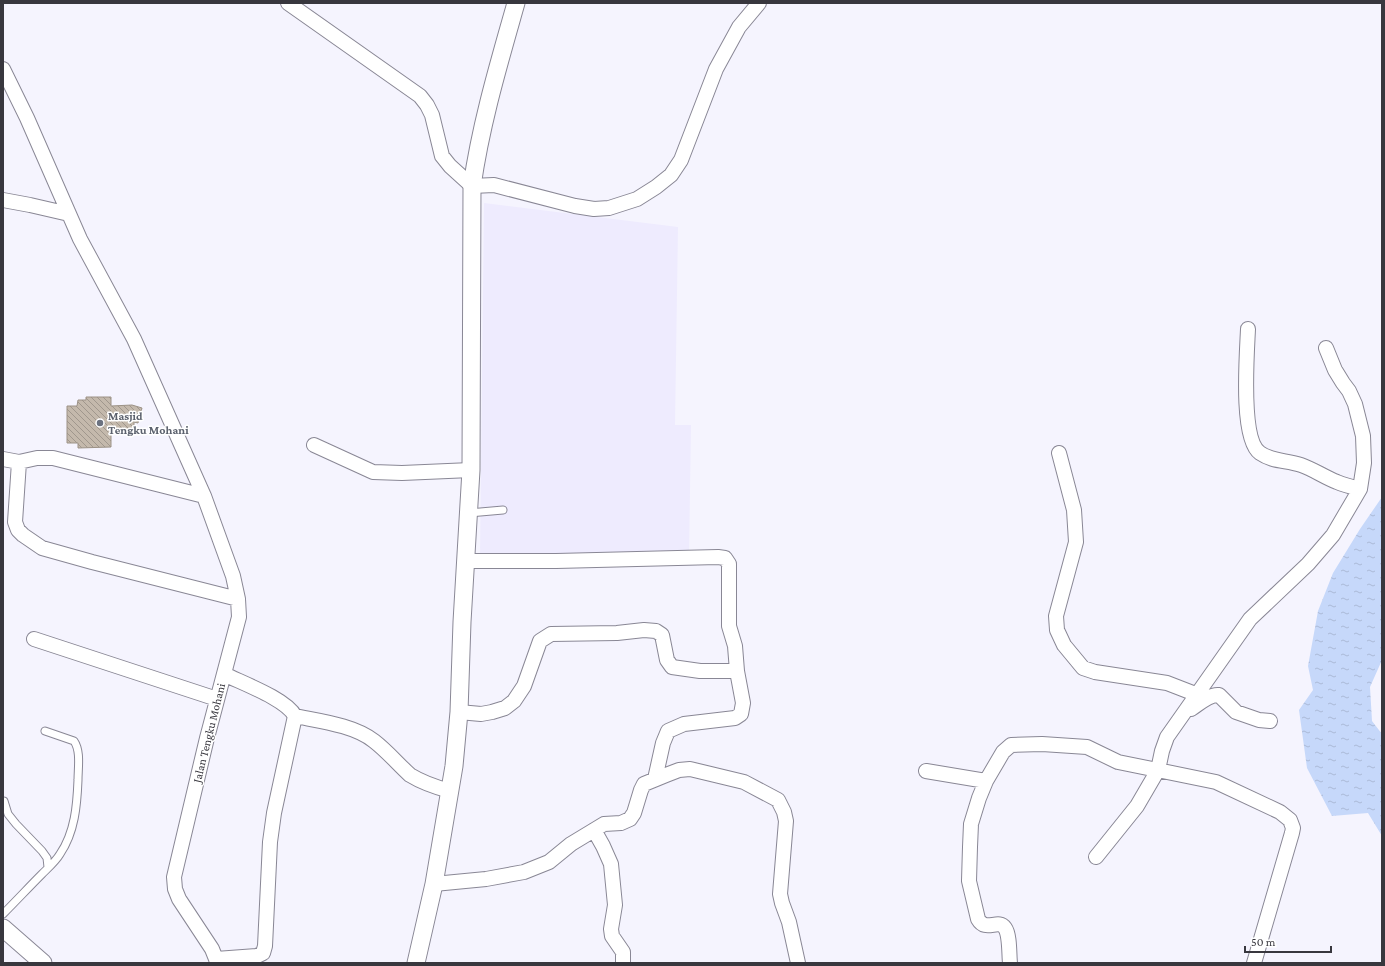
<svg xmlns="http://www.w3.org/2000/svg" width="1385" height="966" viewBox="0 0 1385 966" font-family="'Crimson Pro',serif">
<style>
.built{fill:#eeebfe}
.water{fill:url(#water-ripples)}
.building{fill:url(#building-back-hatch);stroke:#9c9286}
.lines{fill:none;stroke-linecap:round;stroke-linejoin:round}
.service-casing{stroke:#898795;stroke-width:9}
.minor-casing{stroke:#898795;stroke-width:16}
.tertiary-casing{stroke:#898795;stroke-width:19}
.service{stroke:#fff;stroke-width:7}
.minor{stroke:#fff;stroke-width:14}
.tertiary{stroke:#fff;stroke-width:17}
.worship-dot{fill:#6b7280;stroke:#fff;stroke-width:1.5}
.labels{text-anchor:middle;stroke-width:3;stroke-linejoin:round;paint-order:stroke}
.worship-label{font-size:12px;font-weight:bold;fill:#5b616d;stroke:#fff;text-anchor:start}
.street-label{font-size:12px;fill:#38373e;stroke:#fff}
</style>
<defs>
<pattern id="water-ripples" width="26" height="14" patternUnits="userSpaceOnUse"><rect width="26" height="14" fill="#c6d8fa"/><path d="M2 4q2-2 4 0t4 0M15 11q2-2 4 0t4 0" fill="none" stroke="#abbad7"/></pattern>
<pattern id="building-back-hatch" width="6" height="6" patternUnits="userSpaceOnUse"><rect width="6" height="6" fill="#c4b9ac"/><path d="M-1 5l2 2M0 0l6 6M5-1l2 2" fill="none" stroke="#a0978d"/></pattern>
</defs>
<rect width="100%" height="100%" fill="#f5f4fe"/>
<path class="built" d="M 484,203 L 678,227 L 675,425 L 691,425 L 689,557 L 480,556 Z"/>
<path class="water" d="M 1382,497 L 1382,660 L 1370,687 L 1372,721 L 1382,734 L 1382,836 L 1368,813 L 1332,816 L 1307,768 L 1299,710 L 1313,690 L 1308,666 L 1318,611 L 1333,573 L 1360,529 Z"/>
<path class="building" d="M 86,397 L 111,397 L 111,406 L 132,405 L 142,408 L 138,423 L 134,422 L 134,431 L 111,431 L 111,447 L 78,448 L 78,443 L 67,443 L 67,406 L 77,406 L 78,400 L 86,400 Z"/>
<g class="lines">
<defs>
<path id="service" d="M 469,513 L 503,510
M 4,801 L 8,814 L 16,824 L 42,851 L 47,858 L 48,867
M 3,914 C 16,901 29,887 42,874 C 48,868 56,861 60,854 C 75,832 77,805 78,780 C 78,768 81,751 74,741 L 45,731"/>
<path id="minor" d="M 288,3 L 420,96 L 427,105 L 432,115 L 442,156 L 450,166 L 472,186 L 494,185 L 575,206 L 594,209 L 609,208 L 637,199 L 656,187 L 671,175 L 681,160 L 716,69 L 739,27 L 759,3
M 3,69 L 27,118 L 80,239 L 134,339 L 204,496 L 233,576 L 238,599 L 239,617 L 207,738 L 174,877 L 175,889 L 179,899 L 212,949 L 216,959 L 217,963
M 3,200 L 30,205 L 69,214
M 1248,329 C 1247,353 1240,439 1260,453 C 1273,462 1287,460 1301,465 C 1313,469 1324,477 1337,482 C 1344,485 1352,487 1360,489
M 314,445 L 373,472 L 402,473 L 471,470
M 1059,453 L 1074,510 L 1076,542 L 1056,616 L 1057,630 L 1064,645 L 1083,668 L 1095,672 L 1167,683 L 1198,695
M 3,459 L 19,462 L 37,458 L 53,458 L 204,496
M 19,462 L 15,522 L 18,530 L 23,535 L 42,548 L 92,562 L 238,599
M 466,561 L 556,561 L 718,557 L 725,558 L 729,564 L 729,626 L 735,646 L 737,671 L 743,703 L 741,714 L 735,718 L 684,724 L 668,731 L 663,743 L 655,779
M 34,639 L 217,699
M 1191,709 C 1199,704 1209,694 1219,695 L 1236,712 L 1259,720 L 1270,721
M 459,712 L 481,714 L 492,712 L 505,708 L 514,701 L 524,686 L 540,641 L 551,634 L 617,633 L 644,630 L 656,631 L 662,635 L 667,660 L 672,667 L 700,671 L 737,671
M 295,716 C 319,721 354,725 374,741 C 387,751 398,764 410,775 C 423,783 435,787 450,791
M 926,771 L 986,781 L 1003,752 L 1011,745 L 1042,744 L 1087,747 L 1118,762 L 1216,782 L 1280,812 L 1290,820 L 1293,828 L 1292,833 L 1254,963
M 986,781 L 979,798 L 971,824 L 970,847 L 969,881 L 978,919 C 986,933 998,918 1005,928 C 1010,935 1009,955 1010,963
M 594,830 L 603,846 L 611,864 L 615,905 L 611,929 L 612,936 L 623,952 L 623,963
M 1096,857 L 1137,806 L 1158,770 L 1162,751 L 1167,737 L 1250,619 L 1308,564 L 1333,535 L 1360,489 L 1364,463 L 1363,436 L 1355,404 L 1349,391 L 1343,383 L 1335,370 L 1326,348
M 434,884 L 486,879 L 524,872 L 549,862 L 571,844 L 604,824 L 621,823 L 630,819 L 634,813 L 641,790 L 644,784 L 666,775 L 679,770 L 690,769 L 744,782 L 778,800 L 784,812 L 786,821 L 780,894 L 782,903 L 789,922 L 798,963
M 216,959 L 257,956 L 263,953 L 265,946 L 270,842 L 274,813 L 295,716 C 286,699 242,683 224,674"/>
<path id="tertiary" d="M 3,928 L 43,963
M 416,963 L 434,884 L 454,766 L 459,712 L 462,622 L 471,470 L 472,186 C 481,123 499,63 516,3"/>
</defs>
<use href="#service" class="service-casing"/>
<use href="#minor" class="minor-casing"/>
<use href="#tertiary" class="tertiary-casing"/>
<use href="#service" class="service"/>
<use href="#minor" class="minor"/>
<use href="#tertiary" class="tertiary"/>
</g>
<circle class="worship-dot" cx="100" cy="423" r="4"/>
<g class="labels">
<g class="worship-label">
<text x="108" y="420">Masjid<tspan x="108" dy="14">Tengku Mohani</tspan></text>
</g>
<g class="street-label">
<text transform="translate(209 733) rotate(-76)" y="4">Jalan Tengku Mohani</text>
</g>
</g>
<rect width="1385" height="966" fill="none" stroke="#38373e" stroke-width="8"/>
<path d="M1245 946v6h86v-6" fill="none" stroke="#38373e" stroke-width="2"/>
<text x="1251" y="946" font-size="12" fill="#38373e" stroke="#ffffff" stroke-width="3" paint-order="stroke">50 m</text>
</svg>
